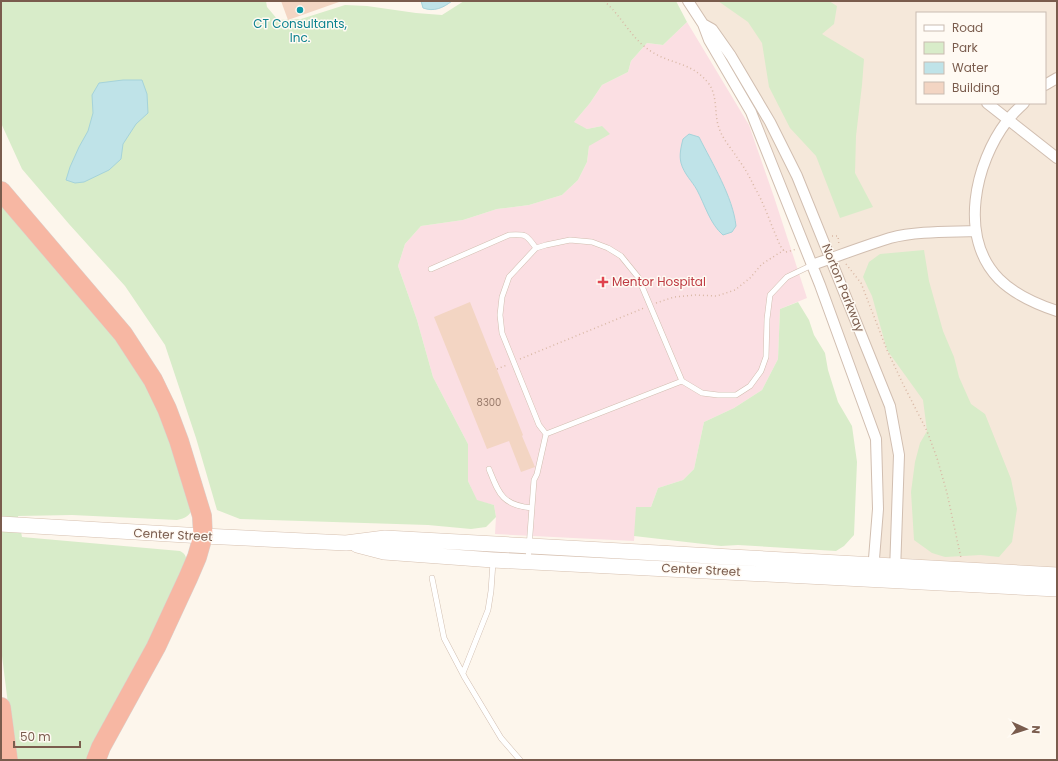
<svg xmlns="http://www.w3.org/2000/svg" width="1058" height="761" viewBox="0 0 1058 761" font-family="Poppins,sans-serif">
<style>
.residential{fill:#f5e8da;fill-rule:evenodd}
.medical{fill:#fbdfe3}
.green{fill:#d8ecc9}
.water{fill:#bfe3e8;stroke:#a5d3da}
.building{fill:#f3d5c3}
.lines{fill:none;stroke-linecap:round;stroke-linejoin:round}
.service-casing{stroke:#d1beb0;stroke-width:6}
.minor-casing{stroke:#d1beb0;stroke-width:12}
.secondary-casing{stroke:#d6c0b0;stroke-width:16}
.motorway-casing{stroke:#dad1cd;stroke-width:20}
.path{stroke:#d9b8a5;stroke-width:1.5;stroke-dasharray:1 3;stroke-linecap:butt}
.service{stroke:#fff;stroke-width:5}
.minor{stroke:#fff;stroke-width:10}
.secondary{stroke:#fff;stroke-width:15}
.motorway{stroke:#f7b7a3;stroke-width:19}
.culture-dot{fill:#0f9aa8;stroke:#fffaf3;stroke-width:1.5}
.health-dot{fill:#e0444e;stroke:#fffaf3;stroke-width:1.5}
.labels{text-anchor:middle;stroke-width:3;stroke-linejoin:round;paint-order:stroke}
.number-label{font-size:10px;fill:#987a6a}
.culture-label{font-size:12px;fill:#0d838f;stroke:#fffaf3}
.health-label{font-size:12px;fill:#be3a42;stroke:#fffaf3;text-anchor:start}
.street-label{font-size:12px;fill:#7a5c4d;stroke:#fffaf3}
</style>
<rect width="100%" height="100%" fill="#fdf6ec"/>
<path class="residential" d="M 688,1 L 1057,1 L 1057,589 L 873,579 L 876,439 L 751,112 ZM 917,13 L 1045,13 L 1045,103 L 917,103 Z"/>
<path class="medical" d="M 687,22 L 749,125 L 774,197 L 807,298 L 780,309 L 778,359 L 762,390 L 734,408 L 704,422 L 694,469 L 683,480 L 658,488 L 651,507 L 637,507 L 634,541 L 495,534 L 496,517 L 494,505 L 477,501 L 468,481 L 468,444 L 433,377 L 417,320 L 398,266 L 405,244 L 421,226 L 463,220 L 497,209 L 529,205 L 562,195 L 578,180 L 587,162 L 589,146 L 602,126 L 587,129 L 573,123 L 590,103 L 602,85 L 628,72 L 631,61 L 647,43 L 663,45 Z"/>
<path class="green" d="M 1,1 L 266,1 L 267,7 L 278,20 L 301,19 L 345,5 L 367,6 L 416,13 L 442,15 L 464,1 L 676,1 L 687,22 L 663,45 L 647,43 L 631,61 L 628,72 L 602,85 L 590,103 L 574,122 L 587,129 L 602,126 L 610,134 L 589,146 L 587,162 L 578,180 L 562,195 L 529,205 L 497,209 L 463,220 L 421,226 L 405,244 L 398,266 L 417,320 L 433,377 L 468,444 L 468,481 L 477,500 L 494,505 L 496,517 L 486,527 L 471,529 L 428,525 L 240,519 L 217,510 L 196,438 L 165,345 L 125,286 L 69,224 L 22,169 L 1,123 Z
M 718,1 L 829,1 L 837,6 L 834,24 L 822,34 L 864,59 L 862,85 L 856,136 L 855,173 L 873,207 L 840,218 L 816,156 L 790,128 L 769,87 L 762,43 L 748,22 Z
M 1,199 L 89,301 L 156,397 L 193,507 C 190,516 186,518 177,520 L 72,515 L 18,516 L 22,537 L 180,551 C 189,555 186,563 185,571 L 90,760 L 15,760 L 1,648 Z
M 924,250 L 929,281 L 943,331 L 954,357 L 959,377 L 971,404 L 985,414 L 1011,479 L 1017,509 L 1012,542 L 999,557 L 981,555 L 945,557 L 932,553 L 914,540 L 911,492 L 915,462 L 920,443 L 927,431 L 923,400 L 887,350 L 872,296 L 868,288 L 863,277 L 869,262 L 880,254 Z
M 798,302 L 809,320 L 814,335 L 825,353 L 828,370 L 838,402 L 852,426 L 857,462 L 854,535 L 844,546 L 836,551 L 738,545 L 721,546 L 634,536 L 636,507 L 651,507 L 658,488 L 683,480 L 694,469 L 704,422 L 734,408 L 762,390 L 778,359 L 780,309 Z"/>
<path class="water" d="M 421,1 L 452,1 C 443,8 434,12 423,8 Z
M 123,80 L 142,80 L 147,94 L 148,113 L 136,124 L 123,144 L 121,159 L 109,170 L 84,182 L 75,183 L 66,180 L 70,167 L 79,147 L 88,131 L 93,113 L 92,95 L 99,83 Z
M 689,134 L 699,137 C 712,163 733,197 736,226 L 732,232 L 723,235 C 710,224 705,205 697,190 C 692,181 684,174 681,163 C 679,155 681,147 683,139 Z"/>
<path class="building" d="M 281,1 L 338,1 L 339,2 L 288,20 Z
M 470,302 L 523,435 L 522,436 L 535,467 L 521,472 L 509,441 L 487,449 L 434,317 Z"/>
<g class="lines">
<defs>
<path id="service" d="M 431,269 L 509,235 C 526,234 526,234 536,248
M 682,381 L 638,277 L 621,256 L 608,248 L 592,242 L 570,240 L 546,245 L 536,248 L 509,277 L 502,297 L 500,315 L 502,333 L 539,425 L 546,434 L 682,381 L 702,393 L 718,395 L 736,395 L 750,386 L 761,371 L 766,357 L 767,319 L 770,295 L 787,277 L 812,265
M 489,469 C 499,494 502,505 532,508
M 528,561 L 534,480 L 537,474 L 546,434
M 432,578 L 444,638 L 465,678 L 501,738 L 520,760
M 463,673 L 488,610 L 491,591 L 493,562"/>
<path id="minor" d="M 688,1 L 703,24 L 709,40 L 751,112 L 820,285 L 876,439 L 878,509 L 873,571
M 703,24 L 712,29 L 731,56 L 770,122 L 797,176 L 890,406 L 899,455 L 895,572
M 1045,85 L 1057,78
M 987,103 L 1057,158
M 1024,103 C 1018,109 1012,114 1007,121 C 975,163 958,237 999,279 C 1015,295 1036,304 1057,311
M 812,265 C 838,256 864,246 890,238 C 917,231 948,232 976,231"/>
<path id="secondary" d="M 1,524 L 203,536 L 346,543 L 385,538 L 1057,575
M 357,545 L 384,552 L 493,560 L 1057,589"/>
<path id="motorway" d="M 1,191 L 123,334 L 153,380 L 167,409 L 179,441 L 202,516 L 203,536 L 197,557 L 188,578 L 156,647 L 101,747 L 96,760
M 1,707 L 8,760"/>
</defs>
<use href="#service" class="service-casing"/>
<use href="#minor" class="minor-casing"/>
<use href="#secondary" class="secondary-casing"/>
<use href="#motorway" class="motorway-casing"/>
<path class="path" d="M 604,1 C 622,16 631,39 652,52 C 673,65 692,62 709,84 C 718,97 714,115 719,128 C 723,140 732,149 738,159 C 745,168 750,178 755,188 C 766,207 772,229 782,249 L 786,252 L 797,249
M 832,236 L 838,236 L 839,245
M 846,264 L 861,283 L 887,350 L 903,384 L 927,431 L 937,458 L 947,493 L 961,558
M 656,303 L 674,297 L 696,295 L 717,296 L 735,290 L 750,278 L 762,264 L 784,250
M 520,359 L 644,308
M 497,369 L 507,365"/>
<use href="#service" class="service"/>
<use href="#minor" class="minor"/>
<use href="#secondary" class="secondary"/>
<use href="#motorway" class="motorway"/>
</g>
<circle class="culture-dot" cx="300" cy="10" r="4"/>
<path class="health-dot" d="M601 276h4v4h4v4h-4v4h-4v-4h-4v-4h4z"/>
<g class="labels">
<g class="number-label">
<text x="489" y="406">8300</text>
</g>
<g class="culture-label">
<text x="300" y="28">CT Consultants,<tspan x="300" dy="14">Inc.</tspan></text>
</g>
<g class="health-label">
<text x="612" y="286">Mentor Hospital</text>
</g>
<g class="street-label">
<text transform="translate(843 288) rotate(68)" y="4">Norton Parkway</text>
<text transform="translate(173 535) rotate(3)" y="4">Center Street</text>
<text transform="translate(701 570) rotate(3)" y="4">Center Street</text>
</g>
</g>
<rect width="1058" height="761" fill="none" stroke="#7a5c4d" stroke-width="4"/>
<rect x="916" y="12" width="130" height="92" fill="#fffaf3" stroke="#cabbb1"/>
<rect x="924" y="25" width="20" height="6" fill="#ffffff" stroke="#cabbb1"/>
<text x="952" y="32" font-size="12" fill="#7a5c4d">Road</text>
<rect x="924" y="42" width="20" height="12" fill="#d8ecc9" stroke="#cabbb1"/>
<text x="952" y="52" font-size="12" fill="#7a5c4d">Park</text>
<rect x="924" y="62" width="20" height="12" fill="#bfe3e8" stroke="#cabbb1"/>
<text x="952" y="72" font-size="12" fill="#7a5c4d">Water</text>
<rect x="924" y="82" width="20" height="12" fill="#f3d5c3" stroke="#cabbb1"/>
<text x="952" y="92" font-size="12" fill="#7a5c4d">Building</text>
<g transform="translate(1026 729) rotate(93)" stroke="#fffaf3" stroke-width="3" paint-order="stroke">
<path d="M0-3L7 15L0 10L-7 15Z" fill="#7a5c4d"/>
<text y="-6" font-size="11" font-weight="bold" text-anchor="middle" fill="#7a5c4d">N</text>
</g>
<path d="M14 741v6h66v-6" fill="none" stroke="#7a5c4d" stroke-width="2"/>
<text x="20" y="741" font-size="12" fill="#7a5c4d" stroke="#fffaf3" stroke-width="3" paint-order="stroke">50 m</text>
</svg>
